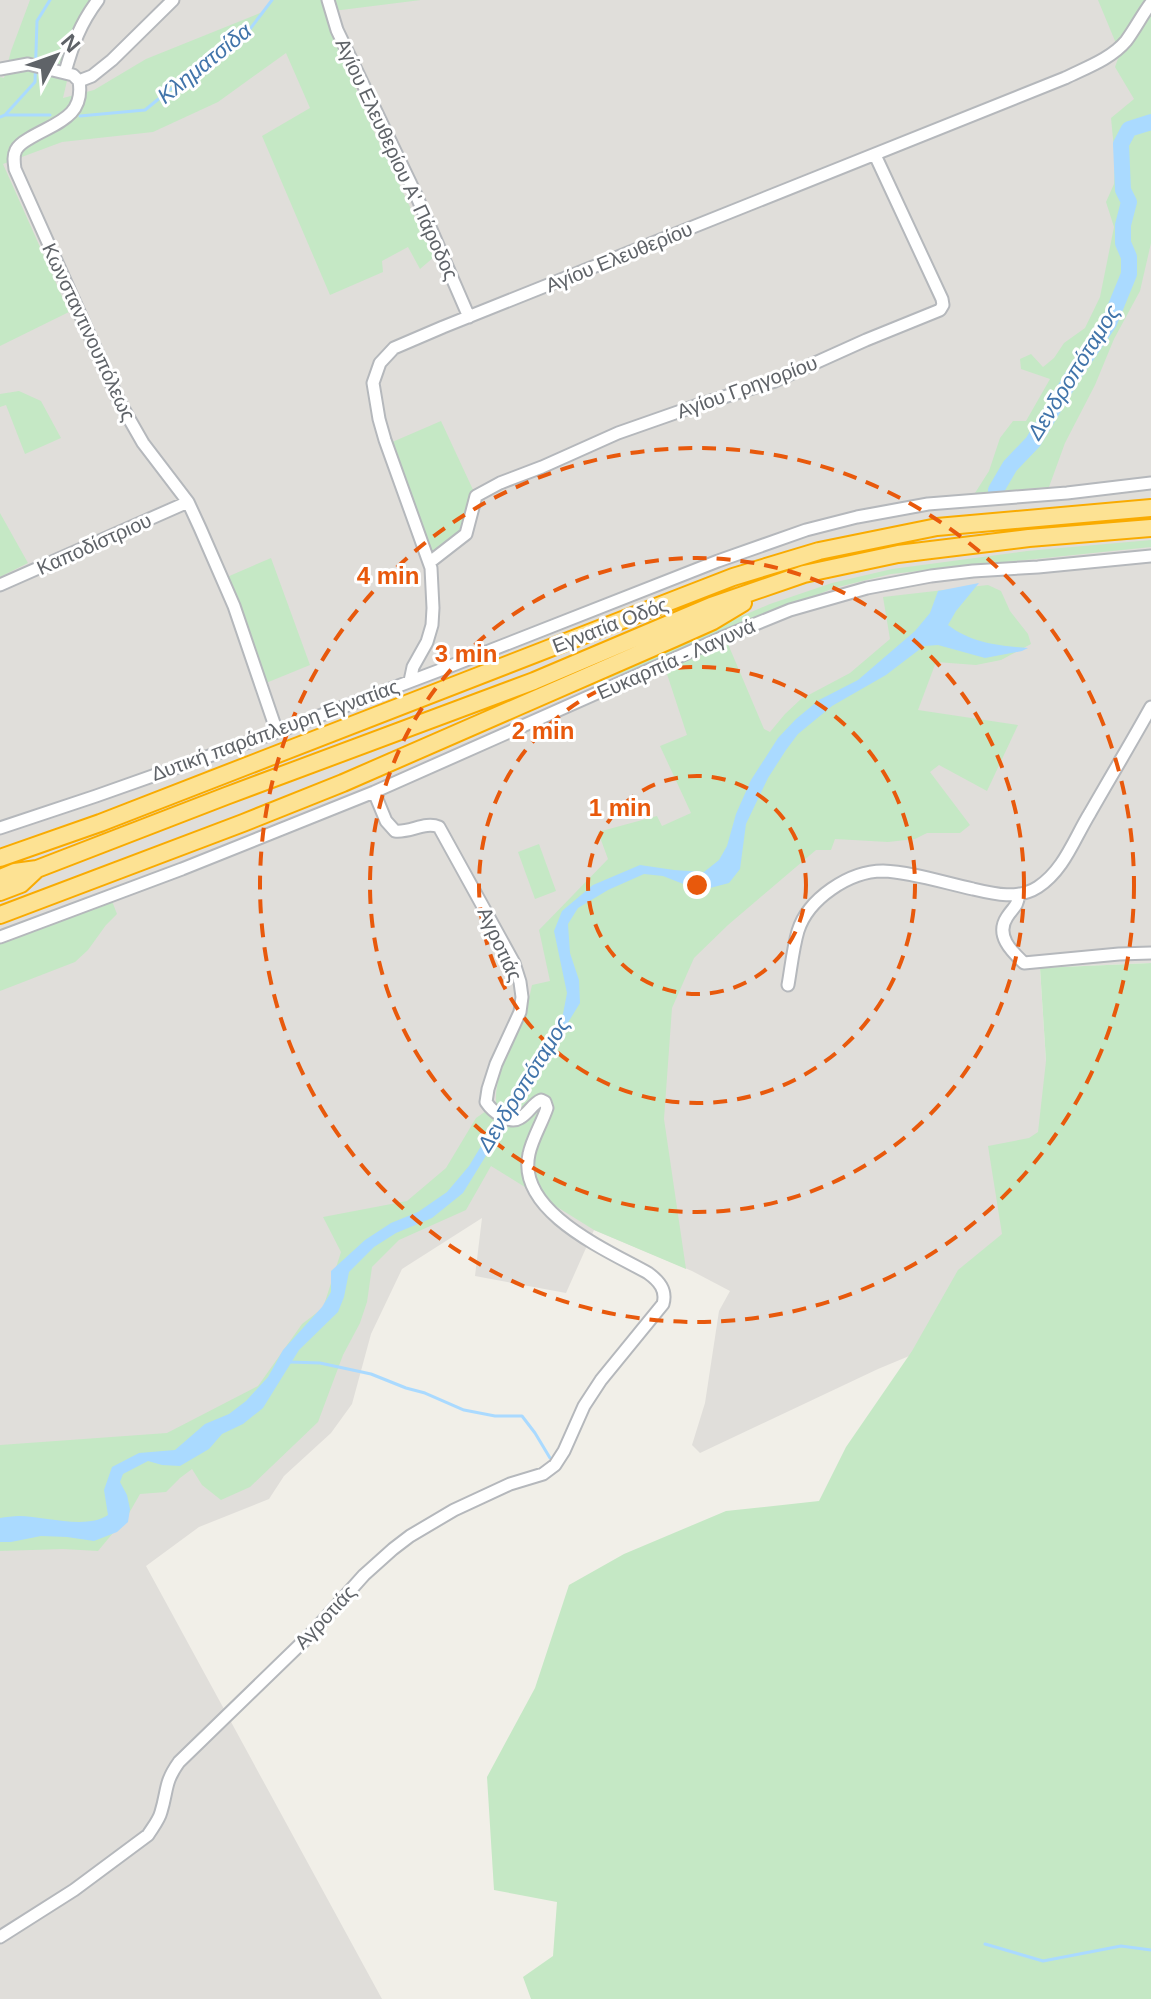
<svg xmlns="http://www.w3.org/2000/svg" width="1151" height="1999" viewBox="0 0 1151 1999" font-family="Arial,sans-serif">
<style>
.industrial{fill:#e0deda}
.green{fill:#c5e8c5}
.water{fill:#aadaff}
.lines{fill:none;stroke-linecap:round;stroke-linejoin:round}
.stream{stroke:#aadaff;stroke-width:3}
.river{stroke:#aadaff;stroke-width:16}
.minor-casing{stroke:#b5b8bc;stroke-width:15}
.highway-casing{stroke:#f9ab00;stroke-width:20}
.minor{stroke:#fff;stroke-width:11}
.highway{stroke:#fde293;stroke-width:16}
.ring{fill:none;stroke:#e8590c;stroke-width:4;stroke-dasharray:14 10}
.labels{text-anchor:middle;stroke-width:6;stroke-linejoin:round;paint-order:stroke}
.street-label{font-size:20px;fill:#5f6368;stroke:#fff}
.water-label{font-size:22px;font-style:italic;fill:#4174aa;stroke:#fff}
.centre{fill:#e8590c;stroke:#fff;stroke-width:4}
.ring-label{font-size:24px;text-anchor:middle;font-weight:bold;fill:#e8590c;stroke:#fff;stroke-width:6;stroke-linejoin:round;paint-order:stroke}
</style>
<rect width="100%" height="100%" fill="#f1efe8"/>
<path class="industrial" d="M 0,0 L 1151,0 L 1151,963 L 1040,968 L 1046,1061 L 1046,1149 L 969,1331 L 878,1369 L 700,1453 L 692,1445 L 705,1403 L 719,1311 L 730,1291 L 692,1271 L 594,1230 L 566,1293 L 475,1276 L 482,1218 L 402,1269 L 371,1334 L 352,1404 L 331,1433 L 284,1476 L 269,1499 L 199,1527 L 146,1566 L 382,1999 L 0,1999 Z"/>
<path class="green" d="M 30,0 L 93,0 L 77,38 L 63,98 L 94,90 L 146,59 L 265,11 L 272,0 L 421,0 L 325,12 L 369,121 L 434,257 L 420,269 L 408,247 L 382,261 L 383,272 L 330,295 L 262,136 L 310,108 L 286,53 L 218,102 L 153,132 L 62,142 L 3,164 L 69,312 L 0,346 L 0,77 L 4,78 L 11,51 Z
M 1098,0 L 1151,0 L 1151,243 L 1140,291 L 1114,339 L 1095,385 L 1065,443 L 1049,487 L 975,493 L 989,471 L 1000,438 L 1013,421 L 1026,421 L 1050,379 L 1021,369 L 1020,359 L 1031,354 L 1043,367 L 1054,358 L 1064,343 L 1085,328 L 1100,297 L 1114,227 L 1106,202 L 1114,184 L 1115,159 L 1111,118 L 1134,99 L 1115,67 L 1120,53 Z
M 19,391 L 41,401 L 61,438 L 25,454 L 6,405 L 0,407 L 0,394 Z
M 441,421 L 475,494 L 464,512 L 468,530 L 452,546 L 430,553 L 390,443 Z
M 0,513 L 28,563 L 0,577 Z
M 1151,540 L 1151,547 L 891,574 L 834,588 L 570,694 L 332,798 L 331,792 L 770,604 L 832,583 L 892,569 L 1027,551 Z
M 271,558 L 310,665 L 266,683 L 227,577 Z
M 988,585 L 1001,591 L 1010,611 L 1028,634 L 1031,644 L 1001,660 L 976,665 L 936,662 L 918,710 L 1018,725 L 987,791 L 939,765 L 930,772 L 970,825 L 960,833 L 927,833 L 915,839 L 888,842 L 835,839 L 831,850 L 816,850 L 728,925 L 694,958 L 672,1008 L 664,1119 L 686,1269 L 594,1230 L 491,1166 L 466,1210 L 399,1240 L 372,1267 L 367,1302 L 360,1323 L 343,1355 L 318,1422 L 250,1487 L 221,1500 L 202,1485 L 192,1469 L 180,1478 L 166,1492 L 140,1494 L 128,1515 L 98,1551 L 63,1549 L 0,1551 L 0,1445 L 167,1433 L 258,1386 L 302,1324 L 323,1308 L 341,1252 L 323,1217 L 407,1201 L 446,1168 L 476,1118 L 496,1104 C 494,1071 516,1042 526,1011 C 528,1003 530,994 532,985 L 550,981 L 539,930 L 608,859 L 598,832 L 657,816 L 662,826 L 691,813 L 660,746 L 687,735 L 665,668 L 728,644 L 764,729 L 770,732 L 785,714 L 801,699 L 850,673 L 890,639 L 883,597 Z
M 539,844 L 556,891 L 535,899 L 518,852 Z
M 112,901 L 117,914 L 106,925 L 88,950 L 75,962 L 0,991 L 0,944 Z
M 1151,963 L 1151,1999 L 531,1999 L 523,1977 L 553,1956 L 557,1902 L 494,1890 L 487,1777 L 535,1688 L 569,1585 L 624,1554 L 726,1511 L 819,1501 L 846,1447 L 912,1351 L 958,1270 L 1002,1234 L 988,1146 L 1029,1138 L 1038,1132 L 1046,1061 L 1040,968 Z"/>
<path class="water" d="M 979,583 L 956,611 L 948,625 C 971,643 1000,646 1028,648 L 1022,651 L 985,658 L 938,645 L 924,646 L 886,675 L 832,706 L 798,734 L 786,750 L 768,778 L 746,824 L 740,869 L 729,883 L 710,888 L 696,889 L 663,876 L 644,874 L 608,890 L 578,908 L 568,924 L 570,953 L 579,980 L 580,1003 L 463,1193 L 432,1218 L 396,1233 L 374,1247 L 349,1272 L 344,1297 L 338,1312 L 299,1350 L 263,1408 L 243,1424 L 222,1434 L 209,1449 L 180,1466 L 162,1465 L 148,1461 L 123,1474 L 120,1482 L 127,1495 L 130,1509 L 128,1522 L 117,1532 L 94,1541 L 67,1537 L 41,1536 L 11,1542 L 0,1542 L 0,1518 C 6,1517 13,1516 19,1516 C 44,1516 86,1530 108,1515 L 104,1490 L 112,1467 L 139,1453 L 175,1450 L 205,1424 L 229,1414 L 246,1401 L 268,1377 L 283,1350 L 322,1307 L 331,1292 L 331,1271 L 365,1240 L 391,1223 L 418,1212 L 447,1192 L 469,1166 L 543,1044 L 563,1014 L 567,993 L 554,931 L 562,911 L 593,885 L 640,865 L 674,870 L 704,872 L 719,860 L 727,846 L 736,814 L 751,780 L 778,738 L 796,719 L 819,700 L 858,680 L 915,631 L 930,613 L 938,591 Z"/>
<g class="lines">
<path class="stream" d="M 5,115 L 50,115
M 80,116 L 145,110 L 193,71 L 247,33 L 272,0
M 0,117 L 5,115 L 35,82 L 37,21 L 50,0
M 290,1362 L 320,1363 L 371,1374 L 406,1388 L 425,1393 L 464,1410 L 495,1416 L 522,1416 L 535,1433 L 550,1458
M 985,1944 L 1043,1961 L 1121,1946 L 1151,1950"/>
<path class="river" d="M 996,490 L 1010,466 L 1033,442 L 1074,374 L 1109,323 L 1129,274 L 1129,257 L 1123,243 L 1123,225 L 1129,202 L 1123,190 L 1121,144 L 1129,129 L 1151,122"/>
<defs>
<path id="minor" d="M 328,0 L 337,30 L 417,197 L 469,317
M 0,69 L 28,64 L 73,75 L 79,81
M 65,72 C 73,44 80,24 98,0
M 79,81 C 85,117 55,123 30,138 C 25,141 19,144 16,150 C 13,156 14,162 15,169 L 119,401 L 143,443 L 188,502 L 200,528 L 234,606 L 277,732
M 79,81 L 92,76 L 112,60 L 173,0
M 430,562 L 466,534 L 476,496 L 500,483 L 542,467 L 618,433 L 695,406 L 775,381 L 866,340 L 940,310 L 943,305 L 942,299 L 875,155
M 0,585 L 188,502
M 410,681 L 413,667 L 427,642 L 432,625 L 433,608 L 431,568 L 385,440 L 379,419 L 373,383 L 380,363 L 394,348 L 443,327 L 1065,78 C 1085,68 1111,59 1126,41 C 1135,29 1142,15 1151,3
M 0,828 L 96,796 L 277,732 L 443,669 L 718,561 L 806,530 L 857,517 L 928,504 L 1067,493 L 1151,483
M 1019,894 C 1017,908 1014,906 1007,917 C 995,935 1011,951 1024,963 L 1119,954 L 1151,953
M 0,937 L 182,869 L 374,792 L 721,638 L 790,610 L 867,588 L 931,576 L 973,571 L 1038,567 L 1151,556
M 788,985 C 791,968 793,948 798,931 C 808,899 849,871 883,871 C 911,872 945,883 973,889 C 994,894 1018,900 1038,887 C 1064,870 1074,839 1090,813 C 1110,778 1131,743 1151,707
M 0,1937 L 74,1890 L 148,1835 C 153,1827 159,1820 161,1812 C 168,1789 164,1783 179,1762 L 312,1633 L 364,1575 L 393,1549 L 410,1536 L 454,1510 L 510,1484 L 543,1474 L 555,1465 L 564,1451 L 584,1406 L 601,1380 L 663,1304 C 667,1290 659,1281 648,1273 C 609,1251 516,1212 529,1154 C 532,1139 542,1123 547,1108 L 545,1102 L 541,1100 C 532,1104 529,1113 520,1118 C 509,1125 492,1111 486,1102 L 488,1089 L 496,1064 L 520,1012 L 522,997 L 520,982 L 514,963 L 439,827 C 425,821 410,833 395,831 L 386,821 L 374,792"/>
<path id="highway" d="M 0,858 L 100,823 L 733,577 L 819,551 L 937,527 L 1151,508
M 0,878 L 15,872 L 37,869 L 226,796 L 534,681 L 711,606 L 804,574 L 898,554 L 1029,538 L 1151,528
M 0,892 L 21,884 L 37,869
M 0,915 L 243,823 L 343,783 L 675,638 L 713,621 L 743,603"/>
</defs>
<use href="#minor" class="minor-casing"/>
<use href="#highway" class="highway-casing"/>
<use href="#minor" class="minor"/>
<use href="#highway" class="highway"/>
</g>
<g class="ring">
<circle cx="697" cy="885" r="109"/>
<circle cx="697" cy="885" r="218"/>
<circle cx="697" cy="885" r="327"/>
<circle cx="697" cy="885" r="437"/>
</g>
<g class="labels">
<g class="street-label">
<text transform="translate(397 159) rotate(65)" y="7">Αγίου Ελευθερίου Α' Πάροδος</text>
<text transform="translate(619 257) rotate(-22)" y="7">Αγίου Ελευθερίου</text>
<text transform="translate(89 332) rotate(65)" y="7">Κωνσταντινουπόλεως</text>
<text transform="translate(747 387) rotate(-20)" y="7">Αγίου Γρηγορίου</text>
<text transform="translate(94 544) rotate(-24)" y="7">Καποδίστριου</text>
<text transform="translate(610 625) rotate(-21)" y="7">Εγνατία Οδός</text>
<text transform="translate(676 659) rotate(-24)" y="7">Ευκαρπία - Λαγυνά</text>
<text transform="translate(275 730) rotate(-20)" y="7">Δυτική παράπλευρη Εγνατίας</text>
<text transform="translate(500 944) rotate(65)" y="7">Αγροτιάς</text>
<text transform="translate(325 1617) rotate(-47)" y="7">Αγροτιάς</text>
</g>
<g class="water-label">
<text transform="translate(204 63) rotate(-39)" y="8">Κληματσίδα</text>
<text transform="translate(1073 372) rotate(-58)" y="8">Δενδροπόταμος</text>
<text transform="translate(523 1084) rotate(-58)" y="8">Δενδροπόταμος</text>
</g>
</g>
<circle cx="697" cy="885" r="12" class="centre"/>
<g class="ring-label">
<text x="388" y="584">4 min</text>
<text x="466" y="662">3 min</text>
<text x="543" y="739">2 min</text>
<text x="620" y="816">1 min</text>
</g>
<g transform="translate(56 56) rotate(49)" stroke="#ffffff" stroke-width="6" paint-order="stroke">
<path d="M0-6L14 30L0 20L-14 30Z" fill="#5f6368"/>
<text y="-12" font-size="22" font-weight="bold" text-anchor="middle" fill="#5f6368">N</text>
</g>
</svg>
